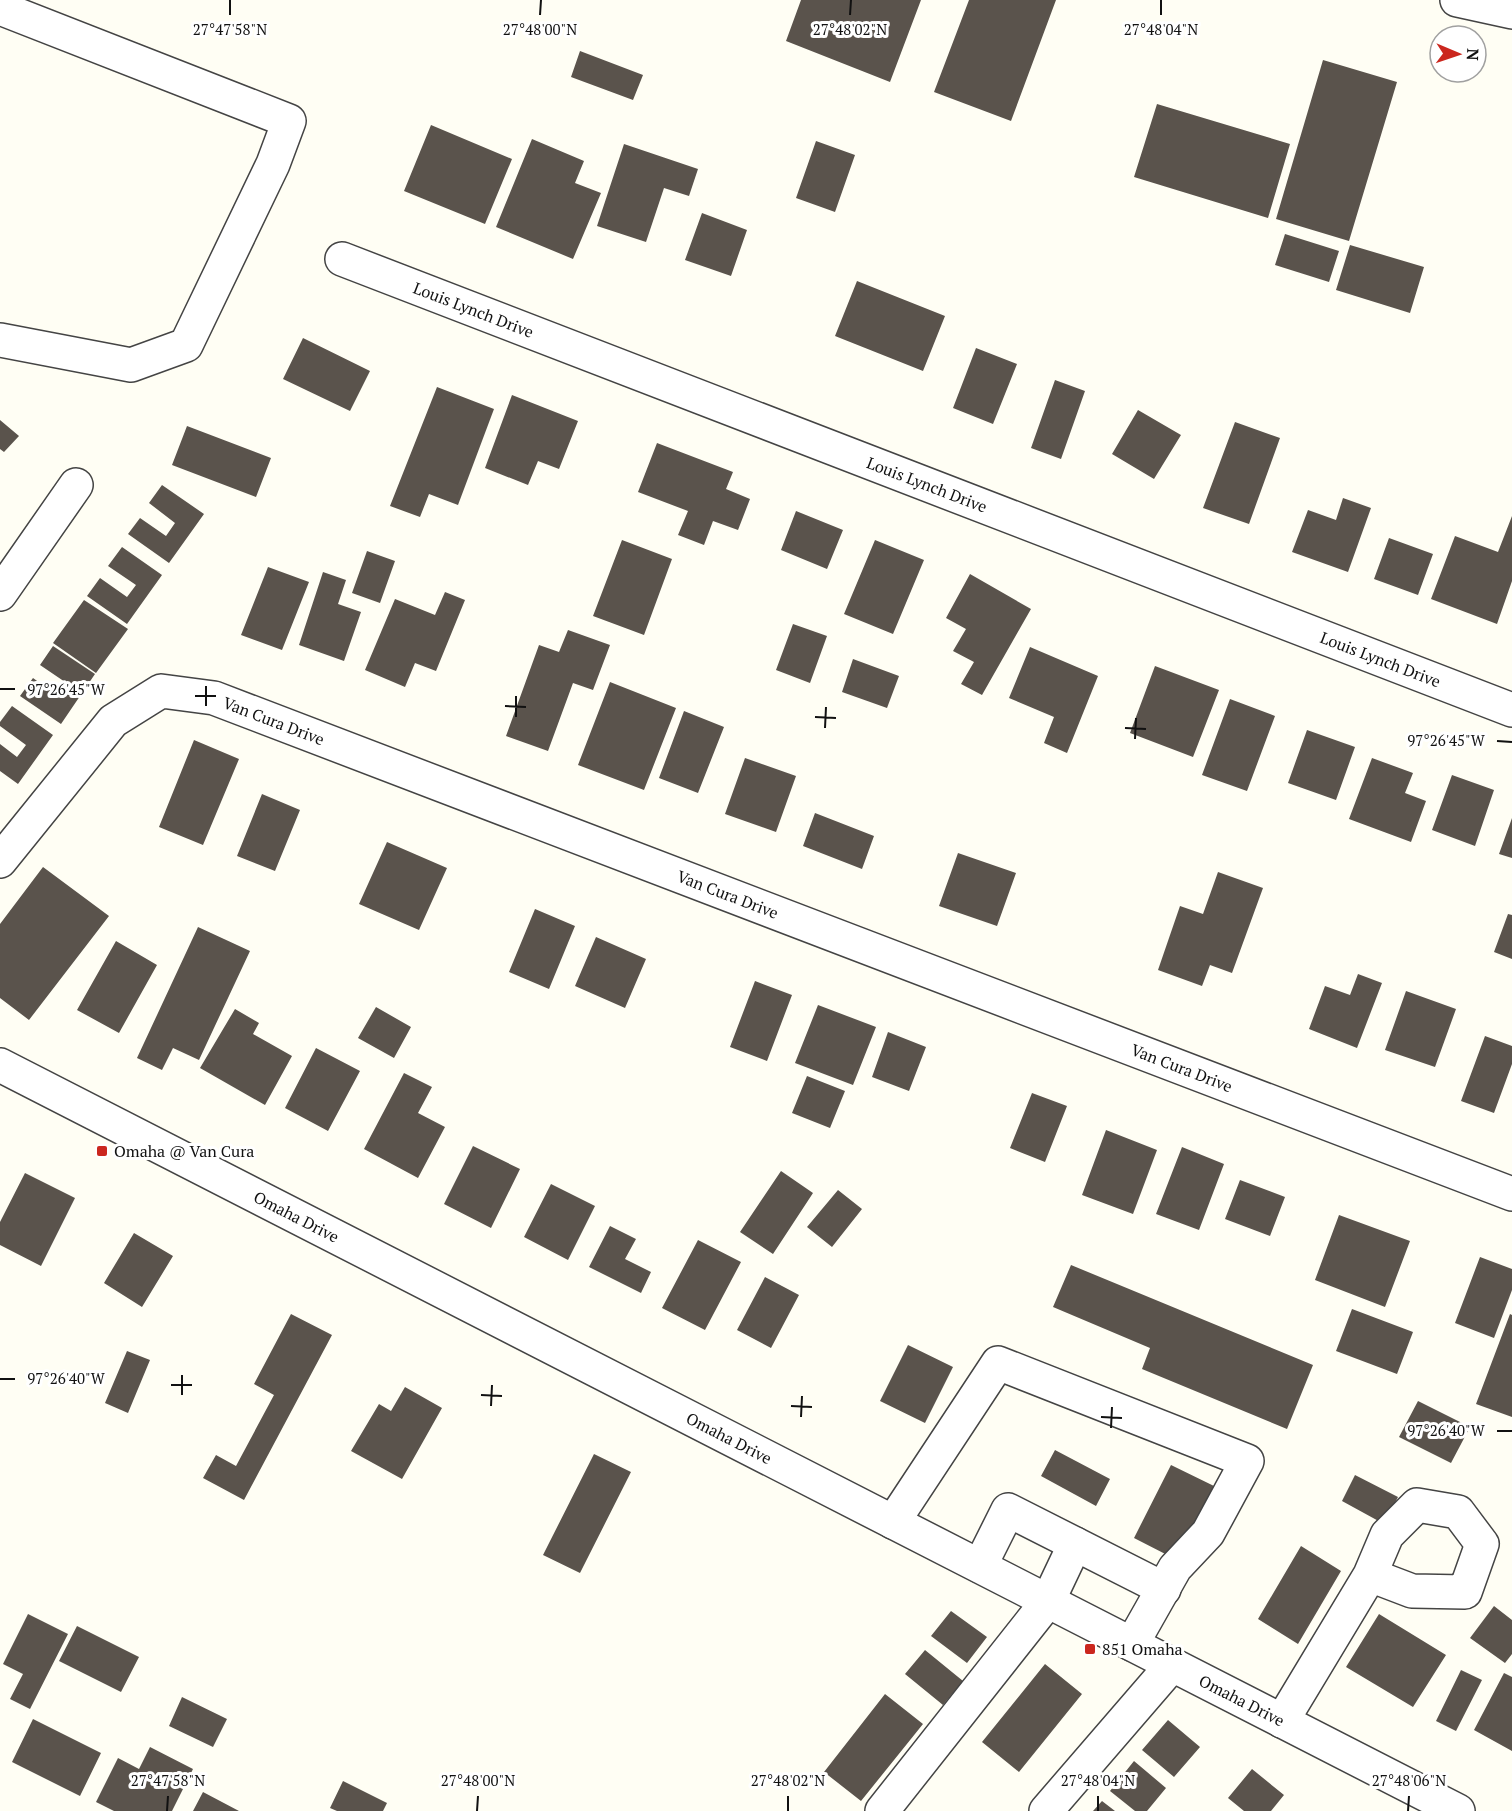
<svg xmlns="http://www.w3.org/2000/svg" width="1512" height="1811" viewBox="0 0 1512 1811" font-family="'PT Serif',serif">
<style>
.building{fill:#5a534c}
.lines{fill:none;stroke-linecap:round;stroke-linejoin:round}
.minor-casing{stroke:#444;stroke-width:36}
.minor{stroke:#fff;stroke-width:33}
.ticks{fill:none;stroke:#111;stroke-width:2}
.poi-dot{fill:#cb271e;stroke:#fff;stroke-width:2}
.labels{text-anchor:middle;stroke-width:6;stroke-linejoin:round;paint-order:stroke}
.street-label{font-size:16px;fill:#111;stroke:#fff}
.poi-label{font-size:16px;fill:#111;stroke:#fff;text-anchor:start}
.ticks-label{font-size:15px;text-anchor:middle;fill:#111;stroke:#fff;stroke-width:6;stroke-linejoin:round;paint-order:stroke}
</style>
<rect width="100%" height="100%" fill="#fffef4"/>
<path class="building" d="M 801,0 L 921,0 L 890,82 L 786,41 Z
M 969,0 L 1056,0 L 1011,121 L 934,92 Z
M 580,51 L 643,75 L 633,100 L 571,77 Z
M 1323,60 L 1397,82 L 1349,241 L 1276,219 Z
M 1157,104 L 1290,144 L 1268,218 L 1134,177 Z
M 431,125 L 512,159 L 485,224 L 404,191 Z
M 532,139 L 584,161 L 575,183 L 601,193 L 573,259 L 496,227 Z
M 816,141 L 855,155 L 835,212 L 796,198 Z
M 624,144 L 698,169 L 689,196 L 664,188 L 646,242 L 597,226 Z
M 702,213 L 747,230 L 731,276 L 685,260 Z
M 1285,234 L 1339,251 L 1329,282 L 1275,265 Z
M 1350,245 L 1424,267 L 1410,313 L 1336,290 Z
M 857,281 L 945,316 L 923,371 L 835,336 Z
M 303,338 L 370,371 L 350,411 L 283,379 Z
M 976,348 L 1017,364 L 993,424 L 953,408 Z
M 1055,380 L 1085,391 L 1061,459 L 1031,448 Z
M 437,387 L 494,409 L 458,505 L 429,494 L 420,517 L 390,506 Z
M 512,395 L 578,421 L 559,469 L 538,461 L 528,485 L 485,468 Z
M 1138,410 L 1181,435 L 1154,479 L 1112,454 Z
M 0,420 L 19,436 L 4,452 L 0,449 Z
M 1235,422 L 1280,438 L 1249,524 L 1203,508 Z
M 187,426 L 271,458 L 256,497 L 172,465 Z
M 657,443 L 733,472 L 726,489 L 750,499 L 738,530 L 713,521 L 704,545 L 678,535 L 688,511 L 638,492 Z
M 162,485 L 204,514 L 169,563 L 128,534 L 140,518 L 166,536 L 175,523 L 149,503 Z
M 1343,498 L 1371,508 L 1348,572 L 1292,552 L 1308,510 L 1336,520 Z
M 796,511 L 843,530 L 827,569 L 781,550 Z
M 1512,516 L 1512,581 L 1497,624 L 1431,599 L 1455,536 L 1498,552 Z
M 1389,538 L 1433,554 L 1418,595 L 1374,579 Z
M 622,540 L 672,559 L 644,635 L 593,616 Z
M 875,540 L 924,560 L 893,634 L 844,614 Z
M 122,547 L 162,575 L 127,624 L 87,596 L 100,578 L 127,597 L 136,585 L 108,566 Z
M 367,551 L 395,561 L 380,603 L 352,593 Z
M 268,567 L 309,582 L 282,650 L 241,635 Z
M 323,572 L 346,580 L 338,604 L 361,612 L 344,661 L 299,645 Z
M 970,574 L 1031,609 L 982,695 L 961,684 L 974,662 L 953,651 L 966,629 L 946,618 Z
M 445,592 L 465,600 L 436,671 L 415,663 L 405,687 L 365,670 L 395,599 L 435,615 Z
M 84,600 L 128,629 L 96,673 L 53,643 Z
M 793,624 L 827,636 L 810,683 L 776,670 Z
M 568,630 L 610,645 L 593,690 L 573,683 L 548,751 L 506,736 L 539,645 L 559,652 Z
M 53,646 L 95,674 L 61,724 L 20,696 L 33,678 L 59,697 L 68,684 L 40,665 Z
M 1030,647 L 1098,676 L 1067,753 L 1044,743 L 1054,717 L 1009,698 Z
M 853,659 L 899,676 L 887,708 L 842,692 Z
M 1155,666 L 1219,690 L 1193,757 L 1130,733 Z
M 610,682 L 676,708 L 644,790 L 578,765 Z
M 1230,699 L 1275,716 L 1247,791 L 1202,775 Z
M 12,706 L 53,735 L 18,784 L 0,771 L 0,744 L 17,757 L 26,745 L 0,726 L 0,722 Z
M 684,711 L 724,727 L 698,793 L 659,778 Z
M 1307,730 L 1355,747 L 1336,800 L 1288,783 Z
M 194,740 L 239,759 L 203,845 L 159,827 Z
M 745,758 L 796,776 L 776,832 L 725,814 Z
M 1372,758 L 1413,773 L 1405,793 L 1426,801 L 1411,842 L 1349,819 Z
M 1452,775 L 1494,790 L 1475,846 L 1432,830 Z
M 262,794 L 300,810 L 275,871 L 237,856 Z
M 815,813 L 874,836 L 862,869 L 803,846 Z
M 1512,818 L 1512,858 L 1499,854 Z
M 387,842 L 447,868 L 419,930 L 359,904 Z
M 958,853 L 1016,873 L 997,926 L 939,906 Z
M 43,867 L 109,916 L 29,1020 L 0,998 L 0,924 Z
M 1218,872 L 1263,888 L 1232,973 L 1210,965 L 1202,986 L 1158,970 L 1180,906 L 1203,914 Z
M 535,909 L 575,926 L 549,989 L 509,972 Z
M 1508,914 L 1512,915 L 1512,959 L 1494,952 Z
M 198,927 L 250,951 L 199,1060 L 173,1048 L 162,1070 L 137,1058 Z
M 596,937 L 646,959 L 625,1008 L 575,986 Z
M 116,941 L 157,965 L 119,1033 L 77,1010 Z
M 1358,974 L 1382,983 L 1357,1048 L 1309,1029 L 1325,986 L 1350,995 Z
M 755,981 L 792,995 L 767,1061 L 730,1047 Z
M 1406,991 L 1456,1009 L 1435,1067 L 1385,1050 Z
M 818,1005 L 876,1027 L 853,1085 L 795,1063 Z
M 376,1007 L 411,1027 L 394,1058 L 358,1038 Z
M 235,1009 L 259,1023 L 253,1034 L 292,1056 L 265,1105 L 200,1068 Z
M 888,1032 L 926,1047 L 909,1091 L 872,1077 Z
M 1485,1036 L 1512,1046 L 1512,1064 L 1494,1113 L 1461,1101 Z
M 316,1048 L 360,1071 L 328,1131 L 285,1108 Z
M 404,1073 L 432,1087 L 418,1113 L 445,1127 L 418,1178 L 364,1149 Z
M 807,1076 L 845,1091 L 830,1128 L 792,1113 Z
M 1032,1093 L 1067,1106 L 1045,1162 L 1010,1148 Z
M 1106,1130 L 1157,1150 L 1133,1214 L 1082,1195 Z
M 473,1146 L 520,1169 L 491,1228 L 444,1204 Z
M 1182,1147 L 1224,1164 L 1199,1230 L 1156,1214 Z
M 781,1171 L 813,1193 L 773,1254 L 740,1232 Z
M 25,1173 L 75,1198 L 41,1266 L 0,1245 L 0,1222 Z
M 1240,1180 L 1285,1197 L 1270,1236 L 1225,1219 Z
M 551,1184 L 595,1206 L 568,1260 L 524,1237 Z
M 838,1190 L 862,1209 L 832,1247 L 807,1227 Z
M 1339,1215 L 1410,1241 L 1385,1307 L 1315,1280 Z
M 610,1226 L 636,1239 L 625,1259 L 651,1272 L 641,1293 L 589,1267 Z
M 134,1233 L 173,1256 L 142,1307 L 104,1283 Z
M 698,1240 L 741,1262 L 705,1330 L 662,1308 Z
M 1480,1257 L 1512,1269 L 1512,1290 L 1494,1338 L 1455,1323 Z
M 1071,1265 L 1313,1365 L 1287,1429 L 1142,1369 L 1150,1348 L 1053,1307 Z
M 765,1277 L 799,1295 L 771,1348 L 737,1330 Z
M 1352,1309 L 1413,1332 L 1397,1374 L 1336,1351 Z
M 291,1314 L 332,1335 L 244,1500 L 203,1478 L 216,1455 L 236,1466 L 274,1395 L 254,1384 Z
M 1510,1314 L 1512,1315 L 1512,1417 L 1476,1404 Z
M 908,1345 L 953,1367 L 925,1423 L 880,1401 Z
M 127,1351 L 150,1360 L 128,1413 L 105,1403 Z
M 405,1387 L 442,1408 L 402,1479 L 351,1451 L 379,1404 L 391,1411 Z
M 1418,1401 L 1470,1427 L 1451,1463 L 1399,1437 Z
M 1055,1450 L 1110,1479 L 1096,1506 L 1041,1476 Z
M 594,1454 L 631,1472 L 580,1573 L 543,1555 Z
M 1171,1465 L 1214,1486 L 1177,1560 L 1134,1538 Z
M 1355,1475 L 1398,1497 L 1384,1524 L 1342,1501 Z
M 1301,1546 L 1341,1571 L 1298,1644 L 1258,1619 Z
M 1494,1606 L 1512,1620 L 1512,1654 L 1505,1663 L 1470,1638 Z
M 951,1611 L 987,1637 L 967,1663 L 931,1636 Z
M 28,1614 L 68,1634 L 30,1709 L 10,1699 L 23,1674 L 3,1664 Z
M 1379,1614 L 1446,1655 L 1413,1707 L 1346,1667 Z
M 77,1626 L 139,1657 L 121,1692 L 59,1661 Z
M 925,1650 L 963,1681 L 943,1705 L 905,1674 Z
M 1045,1664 L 1082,1694 L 1019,1772 L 982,1742 Z
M 1461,1670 L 1482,1680 L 1456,1731 L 1436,1721 Z
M 1504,1673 L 1512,1677 L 1512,1751 L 1474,1730 Z
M 885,1694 L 923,1724 L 861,1801 L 824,1772 Z
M 182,1697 L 227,1719 L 213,1747 L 169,1726 Z
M 33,1719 L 101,1753 L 80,1796 L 12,1762 Z
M 1168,1720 L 1200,1747 L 1174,1777 L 1142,1750 Z
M 150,1747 L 193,1769 L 172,1811 L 114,1811 L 96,1802 L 118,1758 L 139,1769 Z
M 1134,1761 L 1166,1788 L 1147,1811 L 1135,1811 L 1110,1791 Z
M 1252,1769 L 1284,1795 L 1271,1811 L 1244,1811 L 1228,1798 Z
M 343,1781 L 387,1803 L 383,1811 L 337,1811 L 330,1808 Z
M 203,1792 L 239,1811 L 193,1811 Z
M 1102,1801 L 1115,1811 L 1093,1811 Z"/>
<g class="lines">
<defs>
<g id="minor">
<path d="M 1457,0 L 1512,12"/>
<path d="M 0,8 L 289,121 L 273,164 L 186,345 L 131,365 L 0,340"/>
<path id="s1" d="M 342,259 L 1512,710"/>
<path d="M 0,594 L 76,485"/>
<path id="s2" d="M 0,861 L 113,721 L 161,691 L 214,698 L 1512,1194"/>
<path id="s3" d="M 0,1065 L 1458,1811"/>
<path d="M 893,1522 L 998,1363 L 1247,1461 L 1208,1533 L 1175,1568 L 1132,1644"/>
<path d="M 980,1566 L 1008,1510 L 1164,1589"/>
<path d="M 1282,1721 L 1370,1575 L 1412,1591 L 1465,1592 L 1482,1544 L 1458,1512 L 1417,1505 L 1387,1535 L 1370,1575"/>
<path d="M 882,1811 L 1048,1601 L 1075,1544"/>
<path d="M 1046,1811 L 1172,1665"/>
</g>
</defs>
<use href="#minor" class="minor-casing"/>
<use href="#minor" class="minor"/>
</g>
<path class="ticks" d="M 230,15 L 230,0M 540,15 L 541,0M 850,15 L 851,0M 1161,15 L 1161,0M 0,689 L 15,689M 195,696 L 216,696M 206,706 L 206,686M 505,706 L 526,707M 516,717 L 516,696M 815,717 L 836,718M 825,728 L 826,707M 1125,728 L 1146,729M 1135,739 L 1136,718M 1497,741 L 1512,742M 0,1379 L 15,1379M 171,1385 L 192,1385M 182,1395 L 182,1375M 481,1395 L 502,1396M 491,1406 L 492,1385M 791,1406 L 812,1407M 801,1417 L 802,1396M 1101,1417 L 1122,1418M 1111,1428 L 1112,1407M 1497,1431 L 1512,1431M 167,1811 L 168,1796M 477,1811 L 478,1796M 788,1811 L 788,1796M 1098,1811 L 1098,1796M 1408,1811 L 1409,1796"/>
<g class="poi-dot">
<rect x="96" y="1145" width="12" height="12" rx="3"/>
<rect x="1084" y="1643" width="12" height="12" rx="3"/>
</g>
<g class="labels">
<g class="street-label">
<text dy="6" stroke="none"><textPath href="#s1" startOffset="141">Louis Lynch Drive</textPath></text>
<text dy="6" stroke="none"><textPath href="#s1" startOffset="627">Louis Lynch Drive</textPath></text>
<text dy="6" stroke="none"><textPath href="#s1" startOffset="1113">Louis Lynch Drive</textPath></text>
<text dy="6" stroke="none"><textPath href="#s2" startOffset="354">Van Cura Drive</textPath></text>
<text dy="6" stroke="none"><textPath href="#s2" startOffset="840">Van Cura Drive</textPath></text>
<text dy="6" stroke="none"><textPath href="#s2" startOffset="1326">Van Cura Drive</textPath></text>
<text dy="6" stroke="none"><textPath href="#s3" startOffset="333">Omaha Drive</textPath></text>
<text dy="6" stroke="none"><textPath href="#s3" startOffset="819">Omaha Drive</textPath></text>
<text dy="6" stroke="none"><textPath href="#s3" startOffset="1395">Omaha Drive</textPath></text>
</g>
<g class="poi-label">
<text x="114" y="1157">Omaha @ Van Cura</text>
<text x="1102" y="1655">851 Omaha</text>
</g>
</g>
<g class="ticks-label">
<text x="230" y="35">27°47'58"N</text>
<text x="540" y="35">27°48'00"N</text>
<text x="850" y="35">27°48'02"N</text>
<text x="1161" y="35">27°48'04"N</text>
<text x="66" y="695">97°26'45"W</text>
<text x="1446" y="746">97°26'45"W</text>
<text x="66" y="1384">97°26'40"W</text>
<text x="1446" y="1436">97°26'40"W</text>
<text x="168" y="1786">27°47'58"N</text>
<text x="478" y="1786">27°48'00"N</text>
<text x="788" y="1786">27°48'02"N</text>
<text x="1098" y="1786">27°48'04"N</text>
<text x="1409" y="1786">27°48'06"N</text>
</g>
<g transform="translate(1458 54) rotate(92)"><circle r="28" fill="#ffffff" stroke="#a0a0a0" stroke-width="1.5"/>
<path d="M0-4.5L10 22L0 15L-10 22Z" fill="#cb271e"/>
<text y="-9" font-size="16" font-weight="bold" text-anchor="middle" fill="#111111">N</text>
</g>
</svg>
